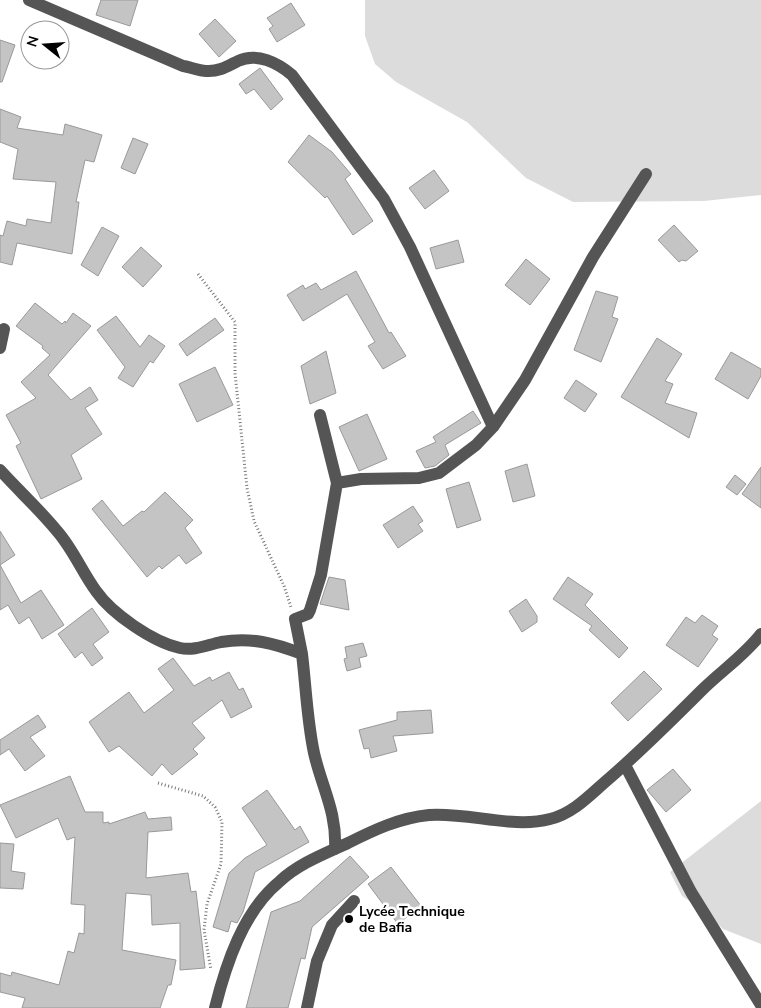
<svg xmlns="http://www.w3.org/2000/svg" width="761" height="1008" viewBox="0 0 761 1008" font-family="'Nunito Sans',sans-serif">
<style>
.green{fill:#dcdcdc}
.building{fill:#c4c4c4;stroke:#999}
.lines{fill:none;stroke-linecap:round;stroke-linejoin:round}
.path{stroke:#777;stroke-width:3;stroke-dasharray:1 2.5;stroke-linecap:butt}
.minor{stroke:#555;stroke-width:12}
.poi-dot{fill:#000;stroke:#fff;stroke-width:2}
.labels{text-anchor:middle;stroke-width:5;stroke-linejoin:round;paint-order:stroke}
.poi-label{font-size:14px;font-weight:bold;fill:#000;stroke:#fff;text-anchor:start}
</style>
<rect width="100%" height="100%" fill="#fff"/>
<path class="green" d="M 365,0 L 761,0 L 761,195 L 704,201 L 573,202 L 526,178 L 467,122 L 396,82 L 375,64 L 365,36 Z
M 761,801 L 761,944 L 723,929 L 704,911 L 682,896 L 670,872 Z"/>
<path class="building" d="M 101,0 L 138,0 L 130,26 L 96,15 Z
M 291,3 L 305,25 L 277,42 L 269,29 L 273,26 L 267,18 Z
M 215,19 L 236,41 L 219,57 L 199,34 Z
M 0,40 L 15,45 L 2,82 L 0,82 Z
M 260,68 L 283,99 L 271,110 L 254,89 L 246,94 L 239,84 Z
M 0,109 L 21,117 L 17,128 L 63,135 L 65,124 L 102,135 L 94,162 L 85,160 L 76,202 L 79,202 L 72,254 L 17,243 L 12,265 L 0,262 L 0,235 L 3,236 L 7,221 L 26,226 L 27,219 L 51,223 L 56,182 L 13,179 L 18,149 L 0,142 Z
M 309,135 L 332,152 L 351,174 L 345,179 L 373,221 L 353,235 L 327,196 L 325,198 L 288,162 Z
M 133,138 L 148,144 L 135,174 L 121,168 Z
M 434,170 L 449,191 L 425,209 L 409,188 Z
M 674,225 L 698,251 L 686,261 L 682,260 L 679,262 L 658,240 Z
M 102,227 L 119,236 L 98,276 L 81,265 Z
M 458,240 L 464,262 L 436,269 L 430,248 Z
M 141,247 L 162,266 L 143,287 L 122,267 Z
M 526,259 L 550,279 L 530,305 L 505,285 Z
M 356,271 L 389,333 L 391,332 L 406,356 L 383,369 L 368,346 L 375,342 L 347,294 L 303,321 L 287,295 L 303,285 L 305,289 L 316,283 L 321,290 Z
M 596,291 L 618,297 L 612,317 L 618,319 L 601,362 L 574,350 Z
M 35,303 L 62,324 L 65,321 L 66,323 L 73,313 L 91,326 L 48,375 L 71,400 L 90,387 L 98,400 L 85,408 L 102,434 L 71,455 L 82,479 L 41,499 L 16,446 L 21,443 L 6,415 L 36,398 L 21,382 L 50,355 L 42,348 L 43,346 L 16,326 Z
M 116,316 L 140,347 L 149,335 L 165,346 L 153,363 L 150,361 L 133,387 L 118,378 L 125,367 L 97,330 Z
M 215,318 L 224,330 L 187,356 L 179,344 Z
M 657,338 L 682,354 L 665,381 L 673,384 L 665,403 L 697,413 L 689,438 L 621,397 Z
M 326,351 L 336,393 L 310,404 L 301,366 Z
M 731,352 L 761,369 L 761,376 L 748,399 L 715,379 Z
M 215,367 L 233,405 L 197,422 L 179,384 Z
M 576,380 L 597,394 L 585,412 L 564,398 Z
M 473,411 L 481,423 L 445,445 L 449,455 L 435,466 L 425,468 L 416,451 L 436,442 L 433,437 Z
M 367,414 L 387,459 L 359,471 L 339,427 Z
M 527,464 L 535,496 L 513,502 L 505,471 Z
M 761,467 L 761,508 L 742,494 Z
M 735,475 L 746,484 L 737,495 L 726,487 Z
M 469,482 L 481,520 L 457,528 L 446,489 Z
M 165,492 L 193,520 L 185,528 L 202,553 L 186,564 L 179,555 L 162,569 L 159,566 L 147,577 L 92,509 L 102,500 L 123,526 L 142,511 L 144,512 Z
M 413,506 L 423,521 L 418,524 L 423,531 L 398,548 L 383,525 Z
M 0,531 L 15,555 L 0,565 Z
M 0,565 L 21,603 L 41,590 L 64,625 L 42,639 L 29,617 L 19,624 L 8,605 L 0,610 Z
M 329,577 L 345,580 L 349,610 L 320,604 Z
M 568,577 L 593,594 L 585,605 L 628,648 L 619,658 L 589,630 L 592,626 L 553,599 Z
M 526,599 L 537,616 L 537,622 L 522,632 L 509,611 Z
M 92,608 L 109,632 L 93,644 L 103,658 L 92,666 L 82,652 L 75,658 L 58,634 Z
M 702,615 L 718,626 L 712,635 L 718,639 L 698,667 L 666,645 L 686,617 L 695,623 Z
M 363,643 L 367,656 L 359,658 L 361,667 L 347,671 L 344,659 L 347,658 L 345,647 Z
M 173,658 L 194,686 L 210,677 L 212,681 L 229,672 L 239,690 L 243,688 L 252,707 L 231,718 L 222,700 L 192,723 L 205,738 L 193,749 L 198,754 L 172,775 L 162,764 L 152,776 L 119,746 L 109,752 L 89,722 L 129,692 L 144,713 L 174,690 L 158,669 Z
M 644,671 L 662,689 L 628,721 L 611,703 Z
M 431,710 L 433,733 L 393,736 L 397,751 L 371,758 L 369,748 L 364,749 L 359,730 L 397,720 L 397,712 Z
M 38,715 L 46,727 L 30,737 L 45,756 L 25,771 L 9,749 L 0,755 L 0,740 Z
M 673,769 L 691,790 L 666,812 L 647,790 Z
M 70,776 L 85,812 L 103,812 L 103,823 L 109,822 L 109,824 L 145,812 L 148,819 L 171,817 L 172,830 L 148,832 L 146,878 L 188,873 L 191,892 L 196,891 L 205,968 L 180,970 L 180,923 L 152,925 L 151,895 L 126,893 L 122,950 L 176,960 L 171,985 L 168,985 L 160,1008 L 22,1008 L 25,998 L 0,992 L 0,973 L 11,976 L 12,972 L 59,985 L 68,951 L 74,953 L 79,933 L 84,934 L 85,905 L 71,904 L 75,837 L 67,840 L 58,818 L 16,838 L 0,805 Z
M 267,790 L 295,830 L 300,826 L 309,842 L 255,872 L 243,912 L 237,923 L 231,921 L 228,932 L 213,927 L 229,873 L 245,858 L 267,845 L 242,808 Z
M 0,843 L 14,844 L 11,871 L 25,873 L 23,889 L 0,888 Z
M 350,856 L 369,877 L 312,927 L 305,959 L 301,958 L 288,1008 L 246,1008 L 271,912 L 300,901 Z
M 391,867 L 421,906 L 398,924 L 368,884 Z"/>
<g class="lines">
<path class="path" d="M 198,274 L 235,322 L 235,373 L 247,488 L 254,521 L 284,586 L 291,607
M 158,783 L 203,796 L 215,807 L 222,822 L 221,864 L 207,904 L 204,930 L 211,970"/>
<path class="minor" d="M 29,0 L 183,66 C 190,67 199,71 206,71 C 219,72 228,66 238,61 C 257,52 278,63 292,75 L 384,199 L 410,247 L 493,427
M 0,348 L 4,329
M 320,415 L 337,483
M 0,470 C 19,491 39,509 57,531 C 73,549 82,572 96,591 C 112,614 153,642 180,648 C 194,651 207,645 221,642 C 251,637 274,643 302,654 C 306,687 307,720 314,753 C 322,788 337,812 335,849
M 302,654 L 295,619 L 308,614 L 310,610 L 321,575 L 337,483 L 361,479 L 419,478 L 439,473 L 476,445 L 493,427 L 525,380 L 593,257 L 646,174
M 625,765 L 691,892 L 761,1005
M 215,1008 C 226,964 243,912 279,882 C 298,864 324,854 348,843 C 374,830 399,818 429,815 C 468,812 513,829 550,819 C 572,814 589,796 605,782 C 639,753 670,722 701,691 C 721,671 744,656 761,634
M 307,1008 L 317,961 L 332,925 L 354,901"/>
</g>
<circle class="poi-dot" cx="349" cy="919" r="5"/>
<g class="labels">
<g class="poi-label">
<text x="359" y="916">Lycée Technique<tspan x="359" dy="16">de Bafia</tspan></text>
</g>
</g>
<g transform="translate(45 45) rotate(287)"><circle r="24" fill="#ffffff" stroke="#999999"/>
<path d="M0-4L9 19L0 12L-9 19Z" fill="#000000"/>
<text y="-8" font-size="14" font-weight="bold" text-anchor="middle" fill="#000000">N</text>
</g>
</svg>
